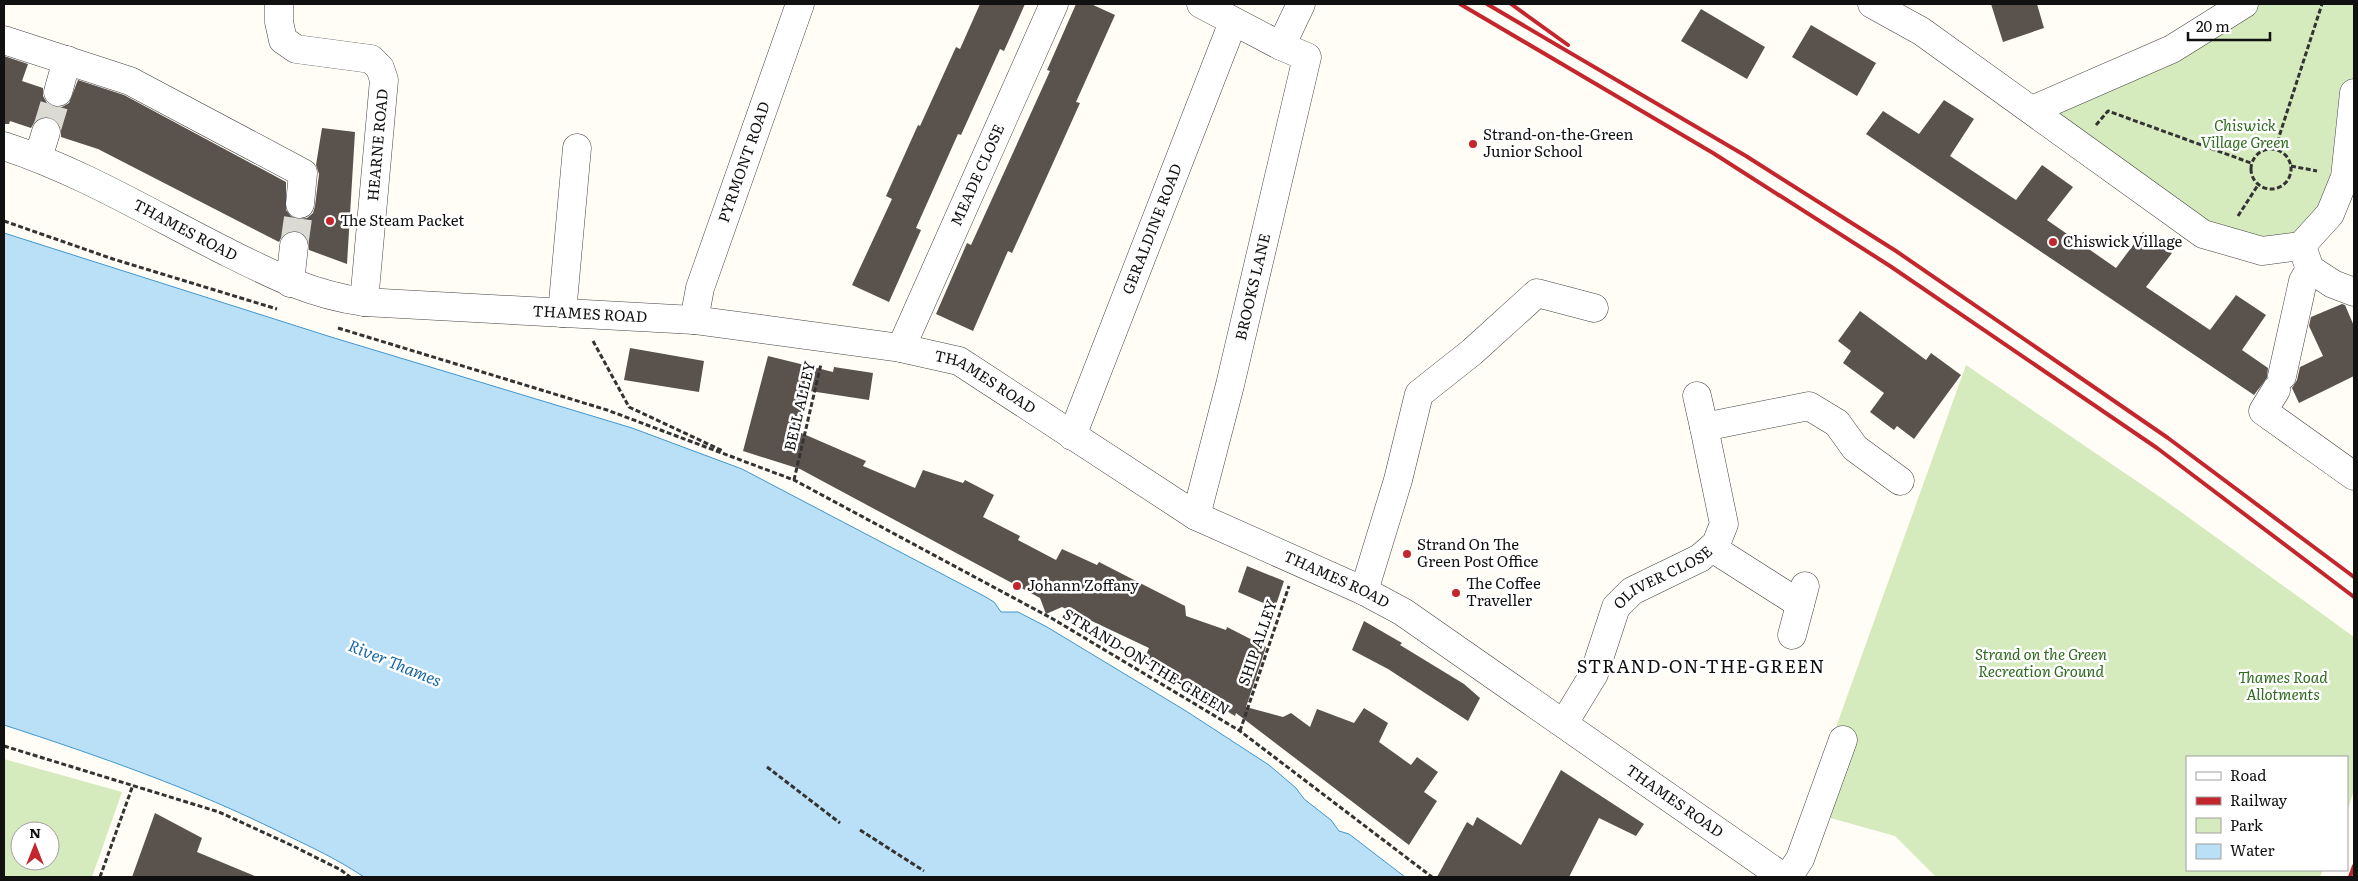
<svg xmlns="http://www.w3.org/2000/svg" width="2358" height="881" viewBox="0 0 2358 881" font-family="Literata,serif">
<style>
.green{fill:#d5ebbd;fill-rule:evenodd}
.water{fill:#b9e0f7;stroke:#3f96cf}
.building{fill:#5a524d}
.lines{fill:none;stroke-linecap:round;stroke-linejoin:round}
.minor-tunnel{stroke:#dbdad3;stroke-width:28;stroke-dasharray:28 14;stroke-linecap:butt}
.minor-casing{stroke:#444;stroke-width:29}
.path{stroke:#333;stroke-width:3;stroke-dasharray:5 2.5;stroke-linecap:butt}
.minor{stroke:#fff;stroke-width:28}
.rail{stroke:#c4262e;stroke-width:4}
.poi-dot{fill:#c4262e;stroke:#fff;stroke-width:2}
.labels{text-anchor:middle;stroke-width:5;stroke-linejoin:round;paint-order:stroke}
.park-label{font-size:15px;font-style:italic;fill:#2f6b1f;stroke:#fff}
.poi-label{font-size:15px;fill:#111;stroke:#fff;text-anchor:start}
.street-label{font-size:15px;fill:#111;stroke:#fff}
.water-label{font-size:16px;font-style:italic;fill:#1768a6;stroke:#fff}
.quarter-label{font-size:18px;letter-spacing:1px;fill:#111;stroke:#fff}
</style>
<rect width="100%" height="100%" fill="#fffdf5"/>
<path class="green" d="M 2254,4 L 2354,4 L 2354,150 L 2307,255 L 2200,237 L 2032,115 Z
M 1966,365 L 2163,499 L 2354,637 L 2354,790 L 2347,812 L 2347,757 L 2187,757 L 2187,870 L 2323,870 L 2320,877 L 1936,877 L 1895,836 L 1816,814 L 1825,758 Z
M 4,759 L 122,792 L 92,877 L 4,877 ZM 20,831 L 50,831 L 50,861 L 20,861 Z"/>
<path class="water" d="M 4,233 L 331,337 L 632,428 L 742,469 L 984,596 L 994,602 L 1001,612 L 1018,612 L 1047,627 L 1186,711 L 1269,765 L 1296,788 L 1304,799 L 1331,820 L 1339,831 L 1349,834 L 1405,877 L 364,877 C 337,859 313,848 284,834 C 194,789 99,756 4,725 Z"/>
<path class="building" d="M 980,4 L 1025,4 L 1004,51 L 1000,49 L 961,135 L 958,134 L 916,228 L 921,230 L 889,302 L 852,285 L 892,199 L 886,196 L 918,125 L 920,126 L 956,47 L 960,49 Z
M 1076,4 L 1091,4 L 1115,15 L 1076,102 L 1080,103 L 1048,174 L 1012,253 L 1008,251 L 973,331 L 936,314 L 967,243 L 971,245 L 1007,166 L 1050,71 L 1047,70 Z
M 1991,4 L 2037,4 L 2044,28 L 2003,42 Z
M 1701,9 L 1765,47 L 1747,79 L 1681,41 Z
M 1811,25 L 1876,63 L 1857,96 L 1792,57 Z
M 4,56 L 28,64 L 22,81 L 43,88 L 43,96 L 47,103 L 53,107 L 62,107 L 69,103 L 78,80 L 124,95 L 286,182 L 286,210 L 291,216 L 298,219 L 307,218 L 313,213 L 315,206 L 319,174 L 316,165 L 322,128 L 355,132 L 347,264 L 309,250 L 308,240 L 303,233 L 296,231 L 288,232 L 282,236 L 279,242 L 98,149 L 61,137 L 61,128 L 57,121 L 51,117 L 42,117 L 35,121 L 31,128 L 10,121 L 9,124 L 4,124 Z
M 1944,100 L 1974,119 L 1950,156 L 2016,200 L 2042,165 L 2073,187 L 2047,220 L 2116,268 L 2143,232 L 2172,253 L 2146,287 L 2210,330 L 2236,295 L 2266,315 L 2242,350 L 2268,368 L 2267,378 L 2254,395 L 1866,134 L 1883,111 L 1919,134 Z
M 2342,304 L 2345,305 L 2354,326 L 2354,376 L 2299,403 L 2292,388 L 2297,380 L 2300,367 L 2323,356 L 2309,326 L 2311,317 Z
M 1860,311 L 1926,360 L 1931,353 L 1961,375 L 1914,439 L 1897,426 L 1894,430 L 1870,412 L 1884,393 L 1843,363 L 1851,351 L 1838,341 Z
M 630,348 L 704,361 L 699,392 L 624,380 Z
M 768,356 L 833,372 L 834,367 L 873,373 L 869,400 L 810,391 L 799,432 L 866,461 L 863,466 L 915,488 L 923,470 L 963,483 L 965,480 L 994,495 L 983,517 L 1020,536 L 1018,540 L 1056,560 L 1062,549 L 1097,565 L 1099,562 L 1185,606 L 1186,616 L 1226,630 L 1227,627 L 1266,647 L 1246,707 L 1283,717 L 1291,713 L 1310,727 L 1317,709 L 1354,723 L 1364,708 L 1388,723 L 1379,742 L 1411,765 L 1417,757 L 1438,772 L 1424,792 L 1437,801 L 1409,845 L 1236,713 L 1235,716 L 1168,676 L 1170,669 L 1145,657 L 1149,648 L 1062,607 L 1046,614 L 1040,598 L 800,469 L 743,451 Z
M 1247,566 L 1284,581 L 1275,608 L 1238,592 Z
M 1364,621 L 1402,643 L 1400,645 L 1464,684 L 1480,698 L 1468,721 L 1388,669 L 1352,650 Z
M 1561,770 L 1644,824 L 1636,836 L 1599,818 L 1569,877 L 1437,877 L 1467,822 L 1473,826 L 1477,817 L 1521,845 Z
M 155,813 L 202,838 L 197,852 L 257,877 L 132,877 Z"/>
<g class="lines">
<path class="minor-tunnel" d="M 46,132 L 58,92
M 294,246 L 300,204"/>
<defs>
<g id="minor">
<path d="M 279,4 L 279,22 L 283,40 L 296,49 L 371,59 L 380,68 L 384,80 L 364,302"/>
<path d="M 1872,4 L 1921,31 L 2203,234 L 2262,251 L 2301,246 L 2330,214 L 2345,177 L 2354,93"/>
<path d="M 4,40 L 130,81 L 303,173 L 300,204"/>
<path d="M 1281,46 L 1301,4"/>
<path d="M 58,92 L 67,60"/>
<path d="M 2032,110 L 2172,49 L 2244,4"/>
<path id="s1" d="M 4,146 C 80,171 148,212 219,248 C 269,273 308,294 364,302 L 694,320 L 901,348 L 959,361 L 1196,516 L 1364,591 L 1403,612 L 1783,877"/>
<path d="M 38,158 L 46,132"/>
<path d="M 2304,252 L 2310,269 L 2333,284 L 2354,292"/>
<path d="M 290,283 L 294,246"/>
<path d="M 562,313 L 577,148"/>
<path id="s2" d="M 694,320 L 700,288 L 800,4"/>
<path id="s3" d="M 901,348 L 1054,4"/>
<path d="M 2282,376 L 2303,281 L 2310,269"/>
<path d="M 2276,390 L 2263,411 L 2354,476"/>
<path d="M 1697,396 L 1704,427"/>
<path id="s4" d="M 1072,436 L 1233,22"/>
<path id="s5" d="M 1196,516 L 1230,385 L 1307,57 L 1281,46 L 1201,4"/>
<path d="M 1712,548 L 1800,604"/>
<path d="M 1364,591 L 1398,480 L 1419,394 L 1472,352 L 1537,293 L 1594,308"/>
<path d="M 1792,635 L 1805,586"/>
<path id="s6" d="M 1564,723 L 1594,674 L 1616,607 L 1632,591 L 1700,558 L 1716,544 L 1724,524 L 1704,427 L 1809,406 L 1837,423 L 1855,448 L 1900,481"/>
<path d="M 1788,877 L 1800,859 L 1843,740"/>
</g>
</defs>
<use href="#minor" class="minor-casing"/>
<path class="path" d="M 2096,125 L 2108,111 L 2251,163
M2251 169a20 20 0 1 1 40 0a20 20 0 1 1-40 0Z
M 2275,149 L 2322,4
M 2291,166 L 2317,171
M 2238,216 L 2258,185
M 4,221 L 113,259 L 277,309
M 338,328 L 607,410 L 794,480 L 1053,619 L 1240,731 L 1432,877
M 593,341 L 629,407 L 723,451
M 794,480 L 821,364
M 1240,731 L 1289,586
M 4,746 L 219,812 L 291,845 L 341,870 L 350,877
M 767,767 L 840,823
M 860,830 L 924,871
M 100,877 L 133,785"/>
<use href="#minor" class="minor"/>
<path class="rail" d="M 1460,4 L 1713,153 L 1890,266 L 2157,448 L 2354,597
M 1487,4 L 1746,156 L 1896,251 L 2168,438 L 2354,577
M 1511,4 L 1568,45
M 2350,877 L 2354,866"/>
</g>
<g class="poi-dot">
<circle cx="1473" cy="144" r="5"/>
<circle cx="330" cy="221" r="5"/>
<circle cx="2053" cy="242" r="5"/>
<circle cx="1407" cy="554" r="5"/>
<circle cx="1017" cy="586" r="5"/>
<circle cx="1456" cy="593" r="5"/>
</g>
<g class="labels">
<g class="park-label">
<text x="2245" y="131">Chiswick<tspan x="2245" dy="17">Village Green</tspan></text>
<text x="2041" y="660">Strand on the Green<tspan x="2041" dy="17">Recreation Ground</tspan></text>
<text x="2283" y="683">Thames Road<tspan x="2283" dy="17">Allotments</tspan></text>
</g>
<g class="poi-label">
<text x="1483" y="140">Strand-on-the-Green<tspan x="1483" dy="17">Junior School</tspan></text>
<text x="340" y="226">The Steam Packet</text>
<text x="2063" y="247">Chiswick Village</text>
<text x="1417" y="550">Strand On The<tspan x="1417" dy="17">Green Post Office</tspan></text>
<text x="1466" y="589">The Coffee<tspan x="1466" dy="17">Traveller</tspan></text>
<text x="1027" y="591">Johann Zoffany</text>
</g>
<g class="street-label">
<text transform="translate(378 145) rotate(-85)" y="5">HEARNE ROAD</text>
<text dy="5" stroke="none"><textPath href="#s2" startOffset="166">PYRMONT ROAD</textPath></text>
<text dy="5" stroke="none"><textPath href="#s3" startOffset="189">MEADE CLOSE</textPath></text>
<text dy="5" stroke="none"><textPath href="#s4" startOffset="222">GERALDINE ROAD</textPath></text>
<text dy="5" stroke="none"><textPath href="#s1" startOffset="200">THAMES ROAD</textPath></text>
<text dy="5" stroke="none"><textPath href="#s5" startOffset="236">BROOKS LANE</textPath></text>
<text dy="5" stroke="none"><textPath href="#s1" startOffset="620">THAMES ROAD</textPath></text>
<text dy="5" stroke="none"><textPath href="#s1" startOffset="1025">THAMES ROAD</textPath></text>
<text transform="translate(800 406) rotate(-77)" y="5">BELL ALLEY</text>
<text dy="5" stroke="none"><textPath href="#s6" startOffset="184">OLIVER CLOSE</textPath></text>
<text dy="5" stroke="none"><textPath href="#s1" startOffset="1430">THAMES ROAD</textPath></text>
<text transform="translate(1258 643) rotate(-71)" y="5">SHIP ALLEY</text>
<text transform="translate(1146 662) rotate(31)" y="5">STRAND-ON-THE-GREEN</text>
<text dy="5" stroke="none"><textPath href="#s1" startOffset="1835">THAMES ROAD</textPath></text>
</g>
<g class="water-label">
<text transform="translate(395 663) rotate(22)" y="6">River Thames</text>
</g>
<g class="quarter-label">
<text x="1701" y="673">STRAND-ON-THE-GREEN</text>
</g>
</g>
<rect width="2358" height="881" fill="none" stroke="#111111" stroke-width="10"/>
<rect x="2186" y="756" width="162" height="115" fill="#ffffff" stroke="#a0a0a0"/>
<rect x="2196" y="772" width="25" height="8" fill="#ffffff" stroke="#a0a0a0"/>
<text x="2230" y="781" font-size="15" fill="#111111">Road</text>
<rect x="2196" y="797" width="25" height="8" fill="#c4262e" stroke="#a0a0a0"/>
<text x="2230" y="806" font-size="15" fill="#111111">Railway</text>
<rect x="2196" y="818" width="25" height="15" fill="#d5ebbd" stroke="#a0a0a0"/>
<text x="2230" y="831" font-size="15" fill="#111111">Park</text>
<rect x="2196" y="844" width="25" height="15" fill="#b9e0f7" stroke="#a0a0a0"/>
<text x="2230" y="856" font-size="15" fill="#111111">Water</text>
<g transform="translate(35 846)"><circle r="24" fill="#ffffff" stroke="#a0a0a0"/>
<path d="M0-4L9 19L0 12L-9 19Z" fill="#c4262e"/>
<text y="-8" font-size="14" font-weight="bold" text-anchor="middle" fill="#111111">N</text>
</g>
<path d="M2188 32v8h82v-8" fill="none" stroke="#111111" stroke-width="2.5"/>
<text x="2196" y="32" font-size="15" fill="#111111" stroke="#ffffff" stroke-width="4" paint-order="stroke">20 m</text>
</svg>
